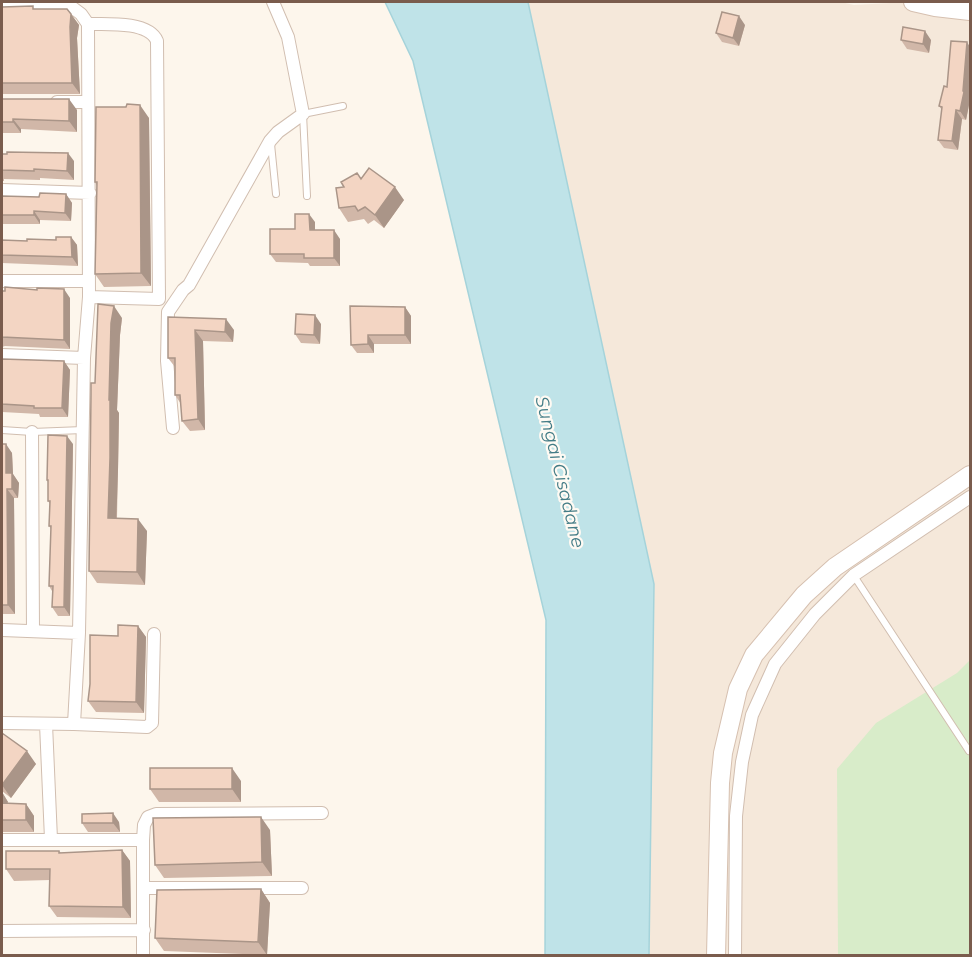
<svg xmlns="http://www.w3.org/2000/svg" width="972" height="957" viewBox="0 0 972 957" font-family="Montserrat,sans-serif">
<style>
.residential{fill:#f5e8da}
.green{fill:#d8ecc9}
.water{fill:#bfe3e8;stroke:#a5d3da;stroke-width:1.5}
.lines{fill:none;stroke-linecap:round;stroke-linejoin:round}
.service-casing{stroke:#d1beb0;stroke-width:8}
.minor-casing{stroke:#d1beb0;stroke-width:14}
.secondary-casing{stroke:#d6c0b0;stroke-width:20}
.service{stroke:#fff;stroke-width:6}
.minor{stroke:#fff;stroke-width:12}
.secondary{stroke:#fff;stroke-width:18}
.wall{fill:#d1b7a8}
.shaded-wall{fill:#aa9588}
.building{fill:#f3d5c3;stroke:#aa9588;stroke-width:1.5}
.labels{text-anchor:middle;stroke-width:4.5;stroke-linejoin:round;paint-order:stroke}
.water-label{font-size:18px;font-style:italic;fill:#437c86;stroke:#fffaf3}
</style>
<rect width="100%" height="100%" fill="#fdf6ec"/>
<path class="residential" d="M 528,2 L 841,2 L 854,5 L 908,2 L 970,2 L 970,955 L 649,955 L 654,584 Z"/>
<path class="green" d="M 970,660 L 970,955 L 838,955 L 837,769 L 876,723 L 957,673 Z"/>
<path class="water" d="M 385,2 L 528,2 L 654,584 L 649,955 L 545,955 L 546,620 L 413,61 Z"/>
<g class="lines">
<defs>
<path id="service" d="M 271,144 L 276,194
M 307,196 L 303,114 L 343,106
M 2,430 L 32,432 L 83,430
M 854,576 L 969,751"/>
<path id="minor" d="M 2,8 L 73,8 L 81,14 L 88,24
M 57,102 L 88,102
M 2,190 L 90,193
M 2,281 L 88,281
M 2,355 L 84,358
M 173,428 L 167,361 L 168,312 L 183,290 L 189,285 L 270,141 L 278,132 L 303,114 L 288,37 L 273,2
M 32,432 L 33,631
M 2,630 L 79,633
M 2,723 L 74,724 L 79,633 L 84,358 L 89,297 L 88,24 C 106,24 149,21 157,41 L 159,299 L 89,297
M 46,724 L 51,839
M 74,724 L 147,727 L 152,723 L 154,634
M 2,840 L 143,840
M 144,888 L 302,888
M 2,931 L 144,930
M 143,956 L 143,840 L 144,825 L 148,817 L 156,814 L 322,813
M 735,956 L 736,816 L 742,762 L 752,715 L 775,664 L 815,614 L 854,575 L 970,497"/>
<path id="secondary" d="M 913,2 L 935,7 L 970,11
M 716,956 L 720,783 L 723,753 L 738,689 L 754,655 L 804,595 L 835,567 L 970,475"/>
</defs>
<use href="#service" class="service-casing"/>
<use href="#minor" class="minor-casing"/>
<use href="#secondary" class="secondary-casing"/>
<use href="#service" class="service"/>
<use href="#minor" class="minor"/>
<use href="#secondary" class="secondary"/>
</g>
<path class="wall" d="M 2,7 L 36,9 L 67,9 L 79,25 L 77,38 L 80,94 L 2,94 Z
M 745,25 L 739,46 L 722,42 L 716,33 Z
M 901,40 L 931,40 L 929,53 L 907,49 Z
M 969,98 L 970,100 L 966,120 L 962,119 L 958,150 L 944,148 L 938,140 L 942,110 L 939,106 Z
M 2,99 L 77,110 L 77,132 L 21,129 L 21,133 L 2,133 Z
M 126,107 L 149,118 L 151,286 L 104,287 L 95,274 L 97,186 L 95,182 Z
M 2,154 L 74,161 L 74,180 L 40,178 L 40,180 L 4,179 L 4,181 L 2,181 Z
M 361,179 L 404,200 L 384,228 L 374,220 L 368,224 L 364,219 L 348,222 L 339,208 L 344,187 Z
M 66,194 L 72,203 L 71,221 L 40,220 L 40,224 L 2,224 L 2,196 L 39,197 Z
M 315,222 L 315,230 L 340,239 L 340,266 L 310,266 L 308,263 L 276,262 L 270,254 L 295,229 Z
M 71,237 L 77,245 L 78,266 L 2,263 L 2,240 L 27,241 L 56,240 Z
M 2,291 L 70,298 L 70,349 L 5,346 L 2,347 Z
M 405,307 L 411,316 L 411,344 L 374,344 L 374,353 L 357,353 L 351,345 Z
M 168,317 L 234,330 L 233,342 L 203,341 L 205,430 L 190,431 L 182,421 L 181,404 L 175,395 L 175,367 L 168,358 Z
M 122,318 L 120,335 L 117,410 L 119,413 L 118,470 L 117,518 L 147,531 L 145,585 L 97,583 L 89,571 L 95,383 Z
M 321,324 L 320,344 L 301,343 L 295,334 Z
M 2,359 L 64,361 L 70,370 L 68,417 L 40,417 L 39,414 L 2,412 L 2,414 Z
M 2,444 L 12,453 L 13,474 L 19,483 L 18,498 L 14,498 L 15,614 L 2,614 Z
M 73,444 L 70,616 L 58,616 L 52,607 L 52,591 L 49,586 L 51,529 L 49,526 L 50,504 L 48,501 L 48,482 L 47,480 Z
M 138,626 L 146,637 L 144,713 L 96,712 L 88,701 L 118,636 Z
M 2,733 L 36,764 L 11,798 L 2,791 Z
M 241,781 L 241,802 L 159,802 L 150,789 Z
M 2,792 L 8,802 L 7,803 L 26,804 L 34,816 L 34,832 L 2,832 Z
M 119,822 L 120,832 L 88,832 L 82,823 Z
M 270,830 L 272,876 L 164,878 L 155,865 Z
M 122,850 L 130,861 L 131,918 L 57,917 L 49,906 L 50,880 L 14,881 L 6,869 L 59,851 L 61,853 Z
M 261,889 L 270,903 L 267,955 L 164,951 L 155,938 Z"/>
<path class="shaded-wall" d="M 71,14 L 79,25 L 77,38 L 80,94 L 72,83 L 70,27 Z
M 739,16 L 745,25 L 739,46 L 733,38 Z
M 925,31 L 931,40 L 929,53 L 923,44 Z
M 967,42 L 970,47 L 970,83 L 969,98 L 970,100 L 966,120 L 960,111 L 963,91 Z
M 69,99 L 77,110 L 77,132 L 69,121 Z
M 140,105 L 149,118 L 151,286 L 141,273 Z
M 956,110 L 962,119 L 958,150 L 952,141 Z
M 13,119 L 21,129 L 21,133 L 13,122 Z
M 68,153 L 74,161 L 74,180 L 67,171 Z
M 395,187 L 404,200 L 384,228 L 375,215 Z
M 66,194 L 72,203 L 71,221 L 65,213 Z
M 34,211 L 40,220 L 40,224 L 34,215 Z
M 309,214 L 315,222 L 315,238 L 310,230 Z
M 334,230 L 340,239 L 340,266 L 334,258 Z
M 71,237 L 77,245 L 78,266 L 72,257 Z
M 64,289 L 70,298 L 70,349 L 64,340 Z
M 114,306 L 122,318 L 120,335 L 117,410 L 119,413 L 118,470 L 116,530 L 108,518 L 109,400 L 111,323 Z
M 405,307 L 411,316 L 411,344 L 405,335 Z
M 315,315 L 321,324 L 320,344 L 314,335 Z
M 226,319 L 234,330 L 233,342 L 225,332 Z
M 195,330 L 203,341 L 205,430 L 198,419 Z
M 368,335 L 374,344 L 374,353 L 368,344 Z
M 64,361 L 70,370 L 68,417 L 62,408 Z
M 67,436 L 73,444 L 70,616 L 64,607 Z
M 6,444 L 12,453 L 13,474 L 19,483 L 18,498 L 12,489 L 6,473 Z
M 7,489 L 14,498 L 15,614 L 8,605 Z
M 138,519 L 147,531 L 145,585 L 137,572 Z
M 138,626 L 146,637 L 144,713 L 136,702 Z
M 27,751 L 36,764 L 11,798 L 2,785 Z
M 232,768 L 241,781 L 241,802 L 232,789 Z
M 2,792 L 8,802 L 2,811 Z
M 26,804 L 34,816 L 34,832 L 26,820 Z
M 113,813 L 119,822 L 120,832 L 113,823 Z
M 261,817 L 270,830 L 272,876 L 262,862 Z
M 122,850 L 130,861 L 131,918 L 123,907 Z
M 261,889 L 270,903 L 267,955 L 258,942 Z"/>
<path class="building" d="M 33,6 L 33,9 L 67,9 L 71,14 L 70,27 L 72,83 L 2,83 L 2,7 Z
M 722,12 L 739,16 L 733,38 L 716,33 Z
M 903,27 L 925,31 L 923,44 L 901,40 Z
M 951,41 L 967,42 L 963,91 L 964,92 L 960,111 L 956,110 L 952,141 L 938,140 L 942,107 L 939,106 L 944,86 L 947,87 Z
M 2,99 L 69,99 L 69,121 L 13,119 L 13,122 L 2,122 Z
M 127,104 L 140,105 L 141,273 L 95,274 L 97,182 L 95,182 L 96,107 L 126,107 Z
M 7,152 L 68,153 L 67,171 L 34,169 L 34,171 L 2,170 L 2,154 L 7,154 Z
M 369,168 L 395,187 L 375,215 L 365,207 L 358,211 L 355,206 L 339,208 L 336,188 L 344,187 L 341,182 L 357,173 L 361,179 Z
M 40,193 L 66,194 L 65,213 L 34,211 L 34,215 L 2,215 L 2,196 L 39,197 Z
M 295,214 L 309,214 L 310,230 L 334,230 L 334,258 L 304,258 L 304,254 L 270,254 L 270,229 L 295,229 Z
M 56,237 L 71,237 L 72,257 L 2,255 L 2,240 L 27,241 L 27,239 L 56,240 Z
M 5,287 L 37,290 L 37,288 L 64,289 L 64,340 L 2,337 L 2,291 L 5,291 Z
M 98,304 L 114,306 L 111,323 L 109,400 L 110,400 L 110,458 L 108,518 L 138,519 L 137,572 L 89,571 L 91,394 L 91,383 L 95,383 Z
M 350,306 L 405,307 L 405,335 L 368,335 L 368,344 L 351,345 Z
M 296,314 L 315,315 L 314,335 L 295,334 Z
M 168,317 L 226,319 L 225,332 L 195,330 L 198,419 L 182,421 L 180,395 L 175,395 L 175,358 L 168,358 Z
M 2,359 L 64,361 L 62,408 L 34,408 L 34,406 L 2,404 Z
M 48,435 L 67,436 L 64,607 L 52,607 L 53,586 L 49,586 L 51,526 L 49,526 L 50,501 L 48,501 L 48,480 L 47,480 Z
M 2,444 L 6,444 L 6,473 L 12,473 L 12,489 L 7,489 L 8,605 L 2,605 Z
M 118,625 L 138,626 L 136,702 L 88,701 L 90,684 L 90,635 L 118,636 Z
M 2,733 L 27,751 L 2,785 Z
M 150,768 L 232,768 L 232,789 L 150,789 Z
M 2,803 L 26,804 L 26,820 L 2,820 Z
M 113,813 L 113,823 L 82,823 L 82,814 Z
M 261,817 L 262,862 L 155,865 L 153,818 Z
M 122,850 L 123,907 L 49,906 L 50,869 L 6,869 L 6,851 L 59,851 L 59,853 Z
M 261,889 L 258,942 L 155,938 L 157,890 Z"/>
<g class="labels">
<g class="water-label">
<text transform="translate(560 472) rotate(76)" y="6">Sungai Cisadane</text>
</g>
</g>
<rect width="972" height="957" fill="none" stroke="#7a5c4d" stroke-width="6"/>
</svg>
